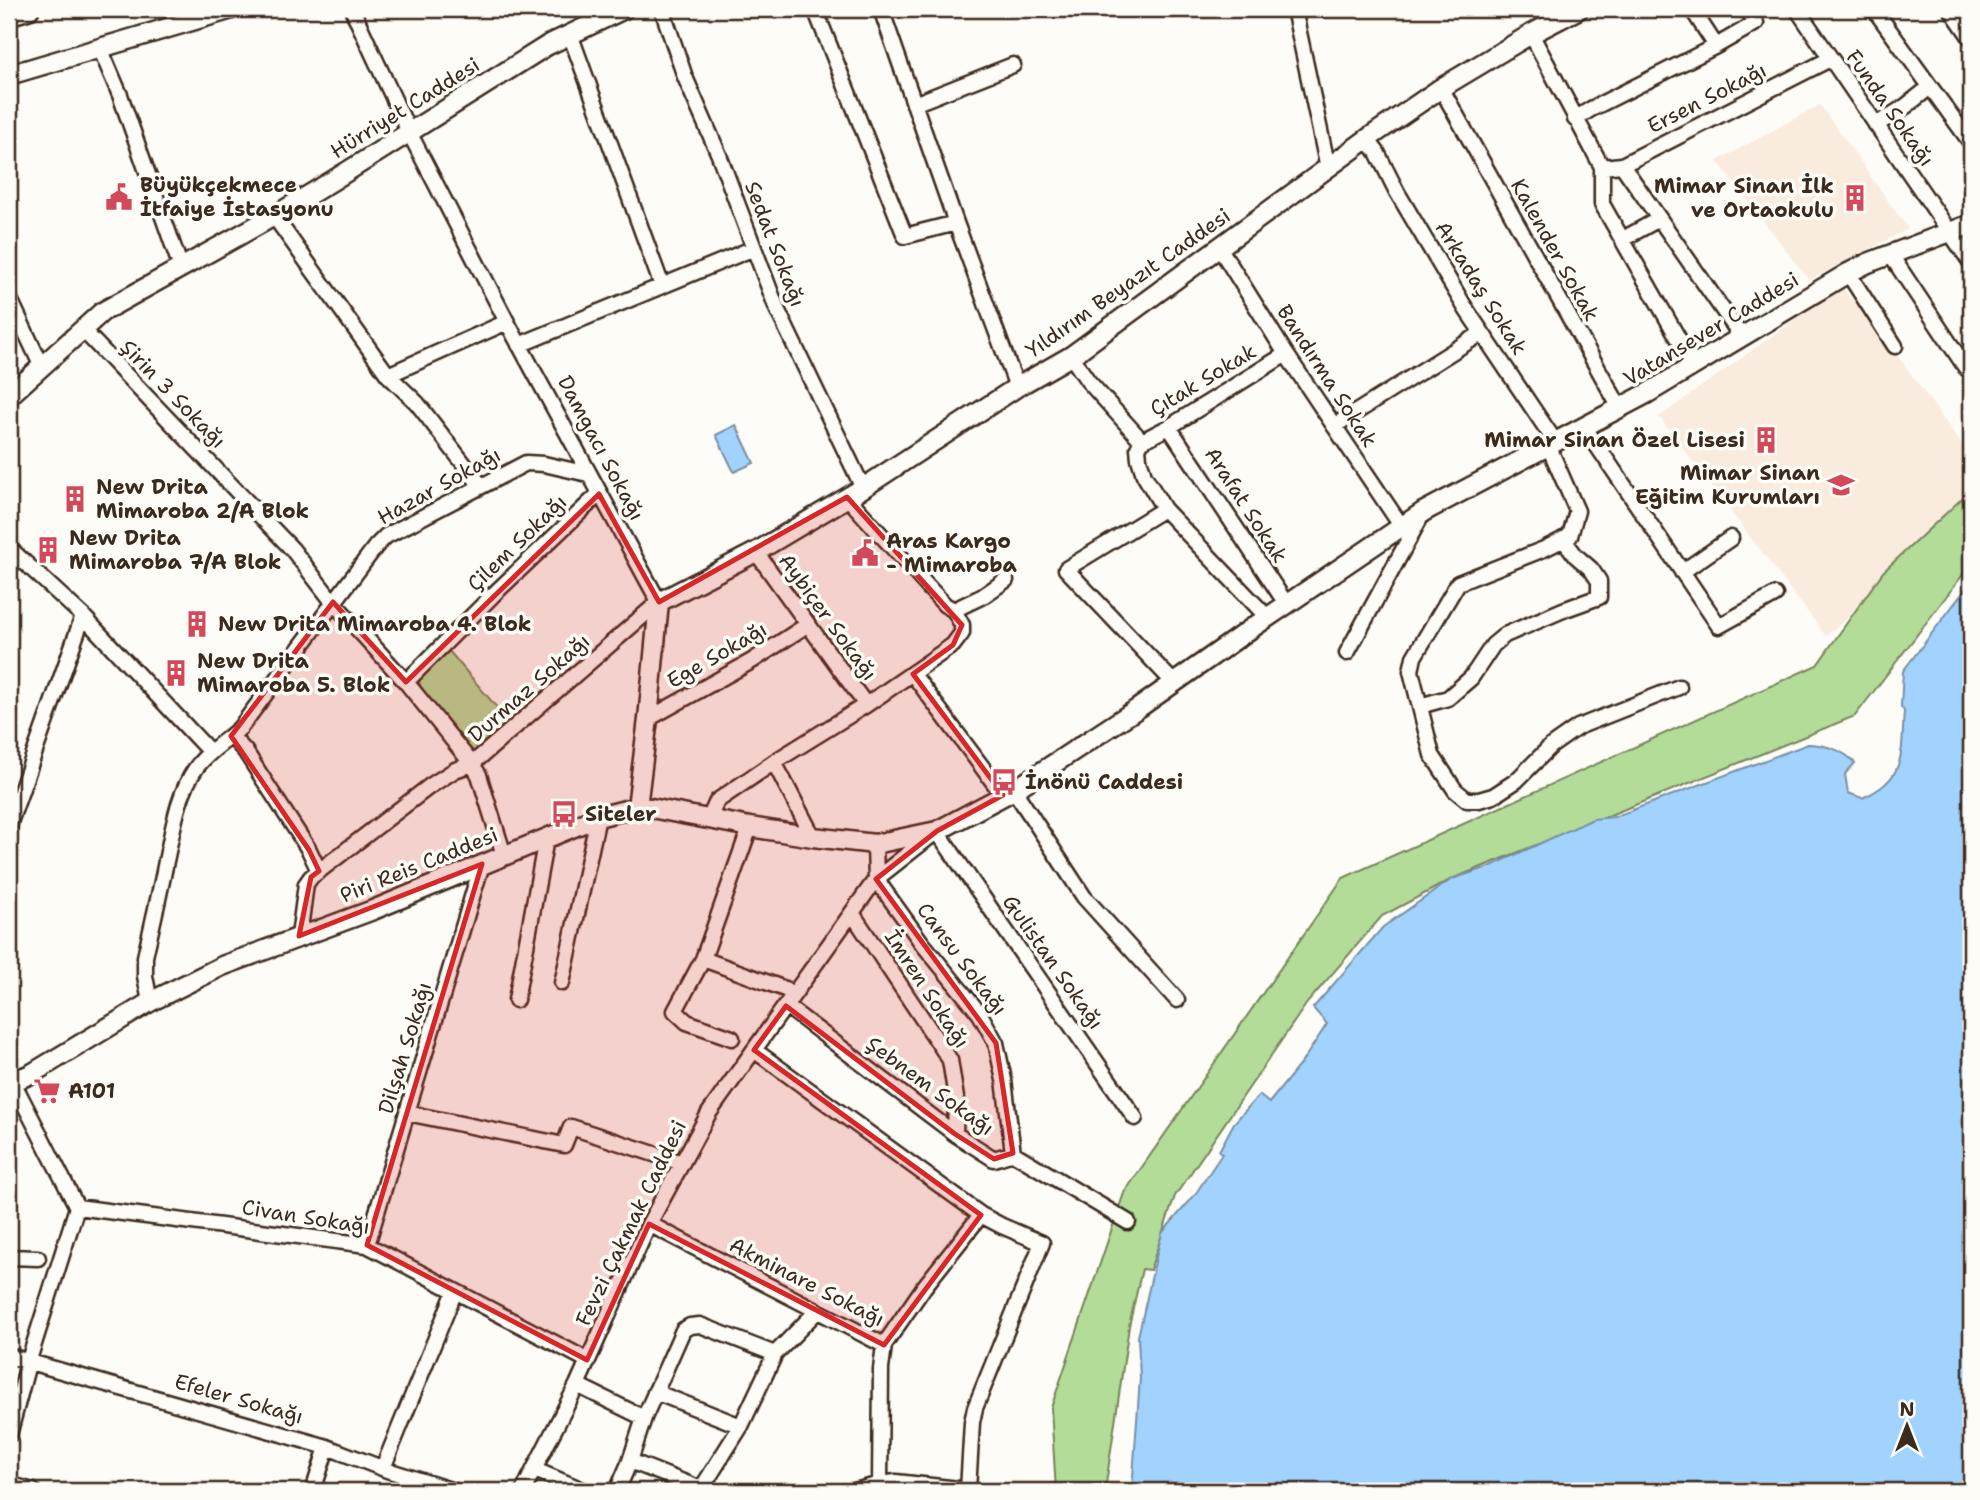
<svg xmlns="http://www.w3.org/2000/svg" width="1980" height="1500" viewBox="0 0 1980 1500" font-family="'Shantell Sans',sans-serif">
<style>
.built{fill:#f9ebdd}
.green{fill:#b3dc98;stroke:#77835b;stroke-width:2}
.water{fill:#a1d3fe;stroke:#788fa4;stroke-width:2}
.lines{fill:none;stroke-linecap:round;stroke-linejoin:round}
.minor-casing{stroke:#3b2a1e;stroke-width:19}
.major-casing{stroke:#3b2a1e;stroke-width:23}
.highway-casing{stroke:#3b2a1e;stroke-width:24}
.minor{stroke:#fdfcf7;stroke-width:14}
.major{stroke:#fdfcf7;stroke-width:18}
.highway{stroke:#fdfcf7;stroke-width:19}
.marked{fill:#d62828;fill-opacity:0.2;stroke:#d62828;stroke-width:5;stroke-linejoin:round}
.labels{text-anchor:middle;stroke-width:7;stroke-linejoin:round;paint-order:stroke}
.street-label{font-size:21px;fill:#3b2a1e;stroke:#fdfcf7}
.poi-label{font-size:21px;font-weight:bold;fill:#3b2a1e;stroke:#fdfcf7;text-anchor:start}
</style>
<rect width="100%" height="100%" fill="#fdfcf7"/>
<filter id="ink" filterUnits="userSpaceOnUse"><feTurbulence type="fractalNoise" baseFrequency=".0143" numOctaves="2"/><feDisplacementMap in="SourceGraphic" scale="14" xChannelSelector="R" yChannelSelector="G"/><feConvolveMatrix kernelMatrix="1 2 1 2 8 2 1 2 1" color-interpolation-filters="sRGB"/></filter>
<g filter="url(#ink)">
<path class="built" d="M 1820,105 L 1908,229 L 1809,280 L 1717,161 Z
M 1841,287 L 1881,333 L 1971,457 L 1971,513 L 1826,636 L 1659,417 Z"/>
<path class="green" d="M 1971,490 L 1971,564 L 1855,716 L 1452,879 L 1382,916 L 1307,1003 L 1175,1196 L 1150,1270 L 1142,1269 L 1129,1326 L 1105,1491 L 1056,1491 L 1051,1408 L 1124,1193 L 1343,878 L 1817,665 L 1883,572 Z
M 449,651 L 505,717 L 505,725 L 503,728 L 473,752 L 421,689 L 419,680 Z"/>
<path class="water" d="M 736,425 L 754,463 L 734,472 L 716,435 Z
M 1971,582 L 1971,1491 L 1132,1491 L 1140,1378 L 1138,1337 L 1157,1253 L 1162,1233 L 1194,1196 L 1222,1154 L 1219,1151 L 1234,1123 L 1259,1095 L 1269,1103 L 1302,1062 L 1327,1024 L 1313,1008 L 1383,927 L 1452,879 L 1489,867 L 1593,819 L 1614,817 L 1808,744 C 1826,745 1842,749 1855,763 L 1845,774 L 1848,793 L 1862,798 C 1907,779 1901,753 1904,711 L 1901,707 L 1903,671 Z"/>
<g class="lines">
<defs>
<path id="minor" d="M 662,9 L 685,77 L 719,155 L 777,309 L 863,488
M 815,9 L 905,236 L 956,223
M 881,9 L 956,223 L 1017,387
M 1294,9 L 1328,168
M 1692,9 L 1716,46
M 1797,9 L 1971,263
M 1874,9 L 1971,143
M 1951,9 L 1971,38
M 570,34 L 662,286
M 1531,34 L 1602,167 L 1602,204 L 1694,366
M 100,48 L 120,95 L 181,268
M 1441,88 L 1620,408
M 914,104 L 1013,65
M 1575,119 L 1591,109 L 1716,46 L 1756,23 L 1747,9
M 1876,125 L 1906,106 L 1930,87
M 1367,139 L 1377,152 L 1397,192 L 1466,309 L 1556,443
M 1622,165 L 1741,336
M 1602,167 L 1622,165 L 1830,59
M 274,216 L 388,375 L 417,403 L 481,486
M 1623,239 L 1659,219
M 1219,247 L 1286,354 L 1402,527
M 1890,254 L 1966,368
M 1848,273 L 1895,346
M 9,297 L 41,365
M 82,329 L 292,549 L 333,602 L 406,682 L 472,764 L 479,775 L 504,855
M 519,345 L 754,248
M 1071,356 L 1088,381 L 1142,441
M 388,375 L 507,322
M 1334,426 L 1482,333
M 1169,427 L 1287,605
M 1585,428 L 1719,626 L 1775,595
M 1142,441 L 1138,448 L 1139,459 L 1144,475 L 1164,509 L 1268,618
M 1142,441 L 1169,427 L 1286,354
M 1549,447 L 1577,511 L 1570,536 L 1544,549 L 1458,583 L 1414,657 L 1411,671 L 1432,755 L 1455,790 L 1467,800 L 1479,800 L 1493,796 L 1516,781 L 1551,746 L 1578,727 L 1679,687
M 847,497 L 929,588 L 945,605 L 954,610 L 983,596 L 1006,580
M 1164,509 L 1066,569 L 1174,683
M 9,548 L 83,616 L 210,752
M 756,552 L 866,705
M 1682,572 L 1731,538
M 1347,653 L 1423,513
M 912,673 L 1003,795
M 406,682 L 494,594 L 599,494
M 1420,706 L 1448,698 L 1471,678 L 1493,645 L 1505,635 L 1563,610 L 1599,597 L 1599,581 L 1591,569 L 1576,556 L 1563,539
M 648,719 L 752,661 L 807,625
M 231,736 L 245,751 L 309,850 L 319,871 L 311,877 L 306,884 L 299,936
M 1014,790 L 1084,897 L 1177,1000
M 709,819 L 717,801 L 774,762
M 9,825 L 83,616
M 813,837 L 774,762 L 866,705 L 953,645 L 962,633 L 962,625 L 954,610
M 319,871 L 430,786 L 455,770 L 472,764 L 659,602 L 507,322 L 409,132 L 352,9
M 852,913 L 950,1060 L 956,1098 L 955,1134
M 703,959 L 785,989 L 793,995
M 562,983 L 598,817
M 516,1000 L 546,839
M 150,1002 L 145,976 L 145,957 C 152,925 160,893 166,861 C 173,830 177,795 196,768 C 207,752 225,742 240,728 L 376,546 L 386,536 L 526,463 L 544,464 L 588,474
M 786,1006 L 955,1134 L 994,1159 L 1013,1153 L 1128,1222
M 732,1038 L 687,1022 L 675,1011 L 703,959 L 750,827
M 754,1050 L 981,1215 L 1002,1226 L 1042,1243 L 975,1408 L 972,1422 L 968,1490 L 896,1482 L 880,1484 L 855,1491
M 407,1113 L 564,1145 L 571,1127 L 682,1163
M 1013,1153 L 1004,1080 L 996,1043 L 980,1014 L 922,943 L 876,879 L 937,831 L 1135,1118
M 77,1207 L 367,1245 L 587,1360
M 649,1224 L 884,1345 L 924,1287 L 981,1215
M 367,1245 L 482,864
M 9,1257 L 38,1258
M 9,1356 L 327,1447 L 387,1470 L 454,1491
M 577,1385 L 644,1418 L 630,1461 L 701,1489
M 655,1392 L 741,1426
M 644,1418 L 683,1330 L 690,1326 L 700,1325 L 775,1354
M 9,1435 L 29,1360 L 77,1207 L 13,1082
M 383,1468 L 455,1291
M 535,1470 L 585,1491
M 9,1484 L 33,1491
M 880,1484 L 881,1369 L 884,1345
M 313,1491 L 327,1447
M 523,1491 L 577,1385 L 649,1224 L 709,1113 L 876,879 L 875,844
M 617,1491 L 630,1461
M 700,1491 L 741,1426 L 775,1354 L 817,1311"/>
<path id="major" d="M 9,75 L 232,9
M 9,396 L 102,312 L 274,216 L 332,181 L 548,45 L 624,9
M 637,807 L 648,719 L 659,602 L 756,552 L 863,488 L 1017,387 L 1071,356 L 1367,139 L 1441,88 L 1531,34 L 1579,9
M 9,1083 L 31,1074 L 150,1002 L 222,966 L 373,910 L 598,817 L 637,807 L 651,808 L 750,827 L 813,837 L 875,844 L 937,831 L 1014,790 L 1137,709 L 1249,630 L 1423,512 L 1648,393 L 1848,273 L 1868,263 L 1971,224"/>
<path id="highway" d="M 9,15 L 29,9"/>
</defs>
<use href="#minor" class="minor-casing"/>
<use href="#major" class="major-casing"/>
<use href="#highway" class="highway-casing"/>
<use href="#minor" class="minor"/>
<use href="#major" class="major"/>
<use href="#highway" class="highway"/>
</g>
</g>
<path class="marked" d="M 599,494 L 659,602 L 847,497 L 962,625 L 953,645 L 913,674 L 1003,795 L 937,831 L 876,879 L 996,1043 L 1013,1153 L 994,1159 L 955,1134 L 786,1006 L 754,1050 L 981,1215 L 884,1345 L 649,1224 L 587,1360 L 367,1245 L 482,864 L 299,936 L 311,877 L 319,871 L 309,850 L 231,736 L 333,602 L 406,682 Z"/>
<defs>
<symbol id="civic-bare" viewBox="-9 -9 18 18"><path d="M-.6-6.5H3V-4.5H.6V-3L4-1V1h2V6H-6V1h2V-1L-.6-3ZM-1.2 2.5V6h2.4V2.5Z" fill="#d1495b" stroke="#fdfcf7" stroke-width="2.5" paint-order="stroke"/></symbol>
<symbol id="building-bare" viewBox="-9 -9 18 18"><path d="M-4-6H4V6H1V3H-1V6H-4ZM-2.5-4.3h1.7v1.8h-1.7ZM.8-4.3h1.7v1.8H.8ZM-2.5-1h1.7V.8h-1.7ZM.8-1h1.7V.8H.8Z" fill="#d1495b" stroke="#fdfcf7" stroke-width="2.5" paint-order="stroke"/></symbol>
<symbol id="school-bare" viewBox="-9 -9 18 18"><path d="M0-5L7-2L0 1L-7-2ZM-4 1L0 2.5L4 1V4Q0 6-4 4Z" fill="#d1495b" stroke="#fdfcf7" stroke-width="2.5" paint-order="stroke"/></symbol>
<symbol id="bus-bare" viewBox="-9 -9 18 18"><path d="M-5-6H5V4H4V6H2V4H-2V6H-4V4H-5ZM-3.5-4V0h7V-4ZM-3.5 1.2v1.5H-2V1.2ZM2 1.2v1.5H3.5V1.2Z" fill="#d1495b" stroke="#fdfcf7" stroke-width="2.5" paint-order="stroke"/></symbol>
<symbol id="supermarket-bare" viewBox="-9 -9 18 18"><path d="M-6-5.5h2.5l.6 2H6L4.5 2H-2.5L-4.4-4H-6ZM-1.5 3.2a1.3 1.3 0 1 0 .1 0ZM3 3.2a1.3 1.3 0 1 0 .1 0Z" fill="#d1495b" stroke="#fdfcf7" stroke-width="2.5" paint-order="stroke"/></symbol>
</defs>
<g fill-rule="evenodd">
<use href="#civic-bare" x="100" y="178" width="38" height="38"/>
<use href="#building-bare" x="1836" y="179" width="38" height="38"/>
<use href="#building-bare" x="1747" y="421" width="38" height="38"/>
<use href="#school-bare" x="1822" y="466" width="38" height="38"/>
<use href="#building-bare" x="56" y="480" width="38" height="38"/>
<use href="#building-bare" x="29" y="531" width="38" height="38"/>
<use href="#civic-bare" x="846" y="534" width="38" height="38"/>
<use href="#building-bare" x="178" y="605" width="38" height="38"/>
<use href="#building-bare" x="157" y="654" width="38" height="38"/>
<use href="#bus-bare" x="985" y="763" width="38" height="38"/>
<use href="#bus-bare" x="545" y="795" width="38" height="38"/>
<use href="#supermarket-bare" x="28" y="1072" width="38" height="38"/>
</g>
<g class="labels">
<g class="street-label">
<text transform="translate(1707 98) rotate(-27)" y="7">Ersen Sokağı</text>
<text transform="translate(405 108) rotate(-32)" y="7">Hürriyet Caddesi</text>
<text transform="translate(1890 108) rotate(55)" y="7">Funda Sokağı</text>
<text transform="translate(775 244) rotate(69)" y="7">Sedat Sokağı</text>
<text transform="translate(1555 250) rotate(61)" y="7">Kalender Sokak</text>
<text transform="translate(1128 283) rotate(-35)" y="7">Yıldırım Beyazıt Caddesi</text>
<text transform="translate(1481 288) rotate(58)" y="7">Arkadaş Sokak</text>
<text transform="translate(1711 329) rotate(-31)" y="7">Vatansever Caddesi</text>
<text transform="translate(1327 376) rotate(57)" y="7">Bandırma Sokak</text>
<text transform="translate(1203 380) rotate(-31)" y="7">Çıtak Sokak</text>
<text transform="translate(173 394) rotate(46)" y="7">Şirin 3 Sokağı</text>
<text transform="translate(601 448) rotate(62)" y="7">Damgacı Sokağı</text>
<text transform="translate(439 486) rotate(-29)" y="7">Hazar Sokağı</text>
<text transform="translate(1246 505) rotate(57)" y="7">Arafat Sokak</text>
<text transform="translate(517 543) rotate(-44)" y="7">Çilem Sokağı</text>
<text transform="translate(828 617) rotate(54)" y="7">Aybiçer Sokağı</text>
<text transform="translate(717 655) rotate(-30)" y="7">Ege Sokağı</text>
<text transform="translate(529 688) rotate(-41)" y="7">Durmaz Sokağı</text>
<text transform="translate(419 865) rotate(-22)" y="7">Piri Reis Caddesi</text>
<text transform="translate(962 959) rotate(53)" y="7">Cansu Sokağı</text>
<text transform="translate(1053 962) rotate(55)" y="7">Gulistan Sokağı</text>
<text transform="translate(927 989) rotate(57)" y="7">İmren Sokağı</text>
<text transform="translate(405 1048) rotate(-73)" y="7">Dilşah Sokağı</text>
<text transform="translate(930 1086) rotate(36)" y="7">Şebnem Sokağı</text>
<text transform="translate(306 1217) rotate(9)" y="7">Civan Sokağı</text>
<text transform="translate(631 1223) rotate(-64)" y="7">Fevzi Çakmak Caddesi</text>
<text transform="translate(807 1282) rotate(27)" y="7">Akminare Sokağı</text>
<text transform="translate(239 1399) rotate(16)" y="7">Efeler Sokağı</text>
</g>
<g class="poi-label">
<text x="140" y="192">Büyükçekmece<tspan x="140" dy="24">İtfaiye İstasyonu</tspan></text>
<text x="1834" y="193" text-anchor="end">Mimar Sinan İlk<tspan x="1834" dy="24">ve Ortaokulu</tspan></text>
<text x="1745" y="447" text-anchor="end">Mimar Sinan Özel Lisesi</text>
<text x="1820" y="480" text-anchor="end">Mimar Sinan<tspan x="1820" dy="24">Eğitim Kurumları</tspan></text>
<text x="96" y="494">New Drita<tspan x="96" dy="24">Mimaroba 2/A Blok</tspan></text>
<text x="69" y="545">New Drita<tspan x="69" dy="24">Mimaroba 7/A Blok</tspan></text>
<text x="886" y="548">Aras Kargo<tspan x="886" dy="24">- Mimaroba</tspan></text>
<text x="218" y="631">New Drita Mimaroba 4. Blok</text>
<text x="197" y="668">New Drita<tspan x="197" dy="24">Mimaroba 5. Blok</tspan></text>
<text x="1025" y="789">İnönü Caddesi</text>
<text x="585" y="821">Siteler</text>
<text x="68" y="1098">A101</text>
</g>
</g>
<rect width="1980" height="1500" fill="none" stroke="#fdfcf7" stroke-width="35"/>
<rect x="18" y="18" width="1945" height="1465" fill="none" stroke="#3b2a1e" stroke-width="2.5" filter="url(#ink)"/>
<g transform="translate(1907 1426)" stroke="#fdfcf7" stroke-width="5" paint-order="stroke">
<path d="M0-5L12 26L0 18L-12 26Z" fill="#3b2a1e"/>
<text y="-10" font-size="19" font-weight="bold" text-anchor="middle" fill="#3b2a1e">N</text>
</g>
</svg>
